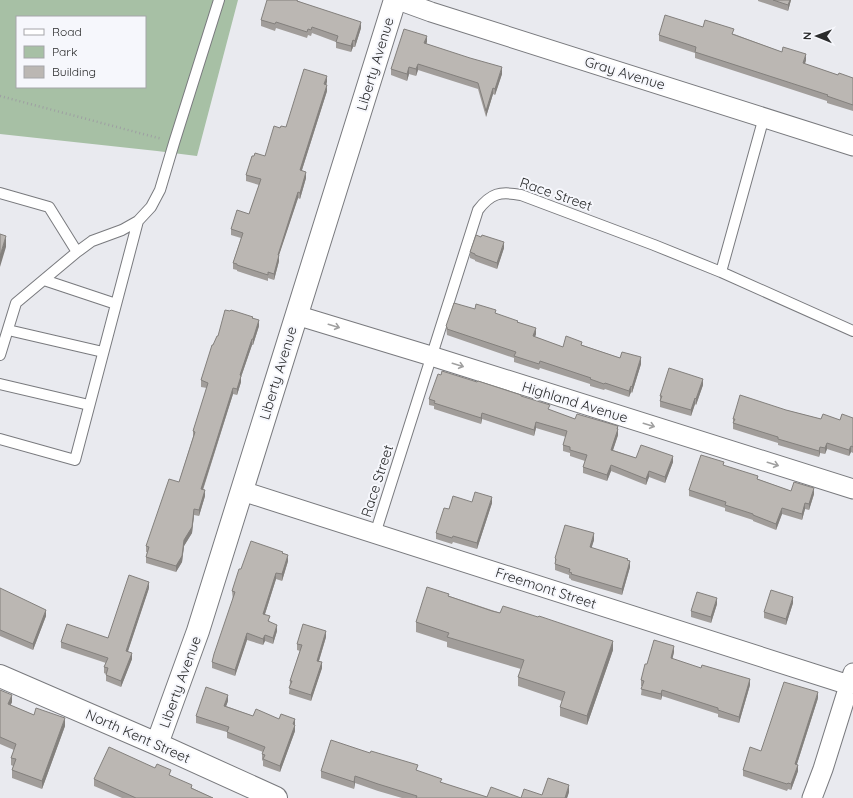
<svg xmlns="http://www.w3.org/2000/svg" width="853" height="798" viewBox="0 0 853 798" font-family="Quicksand,sans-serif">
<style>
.green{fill:#a7c0a5;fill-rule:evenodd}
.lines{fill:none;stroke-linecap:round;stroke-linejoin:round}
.service-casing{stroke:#797a7e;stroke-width:12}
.minor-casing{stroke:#797a7e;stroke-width:21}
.tertiary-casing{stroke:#797a7e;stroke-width:24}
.path{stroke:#9e9fa2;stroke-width:2.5;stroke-dasharray:1 3;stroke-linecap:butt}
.service{stroke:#fff;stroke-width:10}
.minor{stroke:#fff;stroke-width:19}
.tertiary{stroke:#fff;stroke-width:22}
.wall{fill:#a19d9a}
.shaded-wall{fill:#83807d}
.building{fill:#bbb7b3;stroke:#83807d}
.oneway{stroke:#a0a0a0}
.labels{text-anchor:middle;stroke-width:4;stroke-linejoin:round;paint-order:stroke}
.street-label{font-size:14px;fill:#2b2c2d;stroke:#f6f7fc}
</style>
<rect width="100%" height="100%" fill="#e9eaef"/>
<path class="green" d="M 0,0 L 238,0 L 197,156 L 157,151 L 0,134 ZM 17,17 L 145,17 L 145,87 L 17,87 Z"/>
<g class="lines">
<defs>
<path id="service" d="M 0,193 L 49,207 L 77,252
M 721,272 L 764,117
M 44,280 L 116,304
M 8,330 L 103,352
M 0,355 L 16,303 L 77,252 L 92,241 L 122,230 L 138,221 L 151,207 L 160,190 L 174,143 L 219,0
M 0,384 L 89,405
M 0,439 L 75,460 L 138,221
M 375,534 L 478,210 C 491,193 500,191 521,195 L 654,245 L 721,272 L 853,331"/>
<path id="minor" d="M 398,0 L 431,12 L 853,146
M 296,315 L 431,356 L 853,489
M 242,491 L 849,685
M 812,798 L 823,769 L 853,673"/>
<path id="tertiary" d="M 0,676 L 157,744 L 276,798
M 157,744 L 198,631 L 395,0"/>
</defs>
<use href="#service" class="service-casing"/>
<use href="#minor" class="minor-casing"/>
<use href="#tertiary" class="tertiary-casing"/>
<path class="path" d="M 0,96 L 162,139"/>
<use href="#service" class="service"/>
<use href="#minor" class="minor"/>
<use href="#tertiary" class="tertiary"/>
</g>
<path class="wall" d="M 298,0 L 298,1 L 361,28 L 355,47 L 353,47 L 351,52 L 336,48 L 336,42 L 312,33 L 311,36 L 308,35 L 307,38 L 276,28 L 275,31 L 261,26 L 261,20 Z
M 758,0 L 791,0 L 788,11 L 758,1 Z
M 703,27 L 734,34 L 782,52 L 806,60 L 805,64 L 838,75 L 853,78 L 853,111 L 827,103 L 827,101 L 695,58 L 695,53 L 659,41 L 659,35 Z
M 427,42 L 426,44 L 502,74 L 495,95 L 493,94 L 486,117 L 478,89 L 418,70 L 416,76 L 409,74 L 407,81 L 391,75 L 391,69 Z
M 327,82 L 326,85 L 327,91 L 302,170 L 306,178 L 300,199 L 298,198 L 279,255 L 279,261 L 274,280 L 268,278 L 268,281 L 237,271 L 237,270 L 233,269 L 233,263 L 241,238 L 231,235 L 231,229 L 249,214 L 259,185 L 246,181 L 246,175 L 254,156 L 265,156 L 280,128 L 286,127 Z
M 504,248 L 497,269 L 475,261 L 475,260 L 470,258 L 470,252 Z
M 475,309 L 496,314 L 518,322 L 536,334 L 535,337 L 563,347 L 582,345 L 620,358 L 641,364 L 632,393 L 631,392 L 629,397 L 605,389 L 604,390 L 590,386 L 590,384 L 540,368 L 539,370 L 514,362 L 514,358 L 447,335 L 446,326 Z
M 253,318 L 259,326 L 253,345 L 252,345 L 241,377 L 241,382 L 237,395 L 233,394 L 203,490 L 205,496 L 199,516 L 194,515 L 192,533 L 184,546 L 182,562 L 176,572 L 146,563 L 146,557 L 147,552 L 146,552 L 146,546 L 179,482 L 193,437 L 193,431 L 207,388 L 201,387 L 201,380 L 213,345 L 218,336 Z
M 441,375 L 477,382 L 521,396 L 550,410 L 575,419 L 618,426 L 618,435 L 613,450 L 636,458 L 673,462 L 665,483 L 649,477 L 646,485 L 611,471 L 607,481 L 583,473 L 583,467 L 585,461 L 570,456 L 570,453 L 563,451 L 563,445 L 566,437 L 536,428 L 534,436 L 482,419 L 481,424 L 434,409 L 434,406 L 429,405 L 429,399 Z
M 703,385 L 696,405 L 695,404 L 691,416 L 660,407 L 660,396 Z
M 786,410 L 821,419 L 840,420 L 853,418 L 853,453 L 851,452 L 849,456 L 827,449 L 825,454 L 820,453 L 819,457 L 778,445 L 778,443 L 733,429 L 733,419 Z
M 724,466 L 758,479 L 791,491 L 814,494 L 809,510 L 805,509 L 802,520 L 782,514 L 776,530 L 753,521 L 753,520 L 725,511 L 725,508 L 689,496 L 689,490 Z
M 472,502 L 492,503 L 477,549 L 453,542 L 452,544 L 436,539 L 436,533 L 449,509 Z
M 594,540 L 591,548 L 628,560 L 630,567 L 622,595 L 571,580 L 571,579 L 569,578 L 569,575 L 555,570 L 555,558 Z
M 283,553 L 288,561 L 282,581 L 276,579 L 265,614 L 270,622 L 277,631 L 273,644 L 265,641 L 263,645 L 247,640 L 235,676 L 212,668 L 212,662 L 233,601 L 232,591 L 241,569 Z
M 0,588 L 46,616 L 33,650 L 0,636 Z
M 149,588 L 128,651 L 132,659 L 121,687 L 106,681 L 106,674 L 104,673 L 104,667 L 106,663 L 61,648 L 61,642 L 108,638 Z
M 449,596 L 613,650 L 587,725 L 560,716 L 560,707 L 562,701 L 518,686 L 518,677 L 521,669 L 447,647 L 447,642 L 416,632 L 416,622 Z
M 793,603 L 786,625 L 764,618 L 764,612 Z
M 717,604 L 711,623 L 691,617 L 691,611 Z
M 326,637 L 319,661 L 322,668 L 311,701 L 289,694 L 290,681 L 300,651 L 297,650 L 297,644 Z
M 674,652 L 672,659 L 750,685 L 739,723 L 718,717 L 718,714 L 662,696 L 661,700 L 641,695 L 642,686 L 641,686 L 641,680 L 647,664 Z
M 0,690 L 12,702 L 10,705 L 34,715 L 65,726 L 42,789 L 12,778 L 12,770 L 13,766 L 11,765 L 11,758 L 14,750 L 0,744 Z
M 818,698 L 797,764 L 798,771 L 791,790 L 788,789 L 787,791 L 743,776 L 743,770 L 761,751 Z
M 228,701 L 226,706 L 253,716 L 279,719 L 295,719 L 295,731 L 280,772 L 263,766 L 263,761 L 262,760 L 262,754 L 263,752 L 227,738 L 227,732 L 196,723 L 196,716 Z
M 370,753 L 418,771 L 442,783 L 487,797 L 521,798 L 569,792 L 567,798 L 402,798 L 378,791 L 355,783 L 354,789 L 321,778 L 321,771 Z
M 171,776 L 192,788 L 213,798 L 122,798 L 94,786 L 94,779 Z"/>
<path class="shaded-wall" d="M 790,0 L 791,0 L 788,11 L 788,5 Z
M 361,22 L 361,28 L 355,47 L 355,41 Z
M 427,36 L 427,42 L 424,49 L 424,43 Z
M 353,40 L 353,47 L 351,52 L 351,46 Z
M 806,54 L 806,60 L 803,69 L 803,63 Z
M 418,64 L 418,70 L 416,76 L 416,69 Z
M 409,67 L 409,74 L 407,81 L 407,74 Z
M 502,67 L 502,74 L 495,95 L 495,89 Z
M 327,76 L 327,82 L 324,90 L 324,84 Z
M 327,85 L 327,91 L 300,176 L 300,170 Z
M 493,88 L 493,94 L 486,117 L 486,111 Z
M 306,172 L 306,178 L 300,199 L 300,193 Z
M 298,192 L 298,198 L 279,255 L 279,261 L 274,280 L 274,274 L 278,255 Z
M 6,236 L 6,247 L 0,267 L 0,256 Z
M 504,242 L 504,248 L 497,269 L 497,263 Z
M 259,320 L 259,326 L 253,345 L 253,339 Z
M 536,328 L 536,334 L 533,342 L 533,336 Z
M 252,339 L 252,345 L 241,377 L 241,382 L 237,395 L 237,389 L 240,375 Z
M 641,357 L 641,364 L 632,393 L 632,387 Z
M 703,379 L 703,385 L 696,405 L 696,399 Z
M 631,386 L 631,392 L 629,397 L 629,391 Z
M 233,388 L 233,394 L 201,495 L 201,489 Z
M 695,398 L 695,404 L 691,416 L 691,410 Z
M 482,413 L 482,419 L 481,424 L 481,418 Z
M 536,422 L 536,428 L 534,436 L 534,430 Z
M 618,426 L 618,435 L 611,456 L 611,450 Z
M 827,443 L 827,449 L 825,454 L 825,448 Z
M 851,446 L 851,452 L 849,456 L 849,450 Z
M 820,447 L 820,453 L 819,457 L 819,451 Z
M 673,456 L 673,462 L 665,483 L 665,477 Z
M 611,465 L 611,471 L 607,481 L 607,475 Z
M 649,471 L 649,477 L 646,485 L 646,479 Z
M 814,488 L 814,494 L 809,510 L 809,504 Z
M 205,490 L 205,496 L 199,516 L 199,510 Z
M 492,497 L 492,503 L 477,549 L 477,543 Z
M 805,503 L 805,509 L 802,520 L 802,514 Z
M 782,508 L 782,514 L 776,530 L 776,524 Z
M 194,509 L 194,515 L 192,533 L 184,546 L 182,562 L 176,572 L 176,566 Z
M 594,533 L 594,540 L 590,553 L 590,547 Z
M 288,555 L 288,561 L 282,581 L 282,574 Z
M 630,561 L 630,567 L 622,595 L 622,589 Z
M 276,573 L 276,579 L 263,620 L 263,614 Z
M 149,582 L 149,588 L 126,657 L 126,651 Z
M 793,597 L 793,603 L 786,625 L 786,619 Z
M 717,598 L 717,604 L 711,623 L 711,617 Z
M 46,610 L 46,616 L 33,650 L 33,644 Z
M 277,625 L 277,631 L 273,644 L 273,638 Z
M 326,631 L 326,637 L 317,667 L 317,661 Z
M 247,633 L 247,640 L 235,676 L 235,670 Z
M 265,635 L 265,641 L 263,645 L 263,639 Z
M 613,641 L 613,650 L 587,725 L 587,716 Z
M 674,646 L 674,652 L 671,665 L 671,658 Z
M 132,653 L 132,659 L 121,687 L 121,681 Z
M 322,662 L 322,668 L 311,701 L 311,695 Z
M 750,679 L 750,685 L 739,723 L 739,717 Z
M 662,690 L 662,696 L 661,700 L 661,694 Z
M 818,692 L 818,698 L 795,770 L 795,764 Z
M 12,695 L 12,702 L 8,712 L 8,704 Z
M 228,695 L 228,701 L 224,712 L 224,706 Z
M 65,718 L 65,726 L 42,789 L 42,781 Z
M 295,719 L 295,731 L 280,772 L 280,766 Z
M 798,765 L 798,771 L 791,790 L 791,784 Z
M 355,776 L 355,783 L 354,789 L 354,782 Z
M 569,785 L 569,792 L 567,798 L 565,798 Z"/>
<path class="building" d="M 267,0 L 297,0 L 297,1 L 361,22 L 355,41 L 353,40 L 351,46 L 336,42 L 338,36 L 312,27 L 311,30 L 308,29 L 307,32 L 276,22 L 275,24 L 261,20 Z
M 773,0 L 790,0 L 788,5 Z
M 665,15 L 703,27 L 705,20 L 734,29 L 732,34 L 782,52 L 783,47 L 806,54 L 803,63 L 838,75 L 839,73 L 853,78 L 853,105 L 827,96 L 828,95 L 695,52 L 696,47 L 659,35 Z
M 404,29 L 427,36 L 424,43 L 470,58 L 502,67 L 495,89 L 493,88 L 486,111 L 478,83 L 418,64 L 416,69 L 409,67 L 407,74 L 391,69 Z
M 304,69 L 327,76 L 324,84 L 327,85 L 300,170 L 306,172 L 300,193 L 298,192 L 278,255 L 279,255 L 274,274 L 268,272 L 268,275 L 237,265 L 237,264 L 233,263 L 243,233 L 231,229 L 237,210 L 249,214 L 261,179 L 246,175 L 252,156 L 254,156 L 255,153 L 265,156 L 274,126 L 280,128 L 281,126 L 286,127 Z
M 0,234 L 6,236 L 0,256 Z
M 476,235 L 481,237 L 482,235 L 504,242 L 497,263 L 475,255 L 475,254 L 470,252 Z
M 454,303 L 475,309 L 476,304 L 496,310 L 495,313 L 518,321 L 517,322 L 536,328 L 533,336 L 563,347 L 566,336 L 582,342 L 581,345 L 620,358 L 622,352 L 641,357 L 632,387 L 631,386 L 629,391 L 605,383 L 604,384 L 590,379 L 591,378 L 540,361 L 539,364 L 514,356 L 516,352 L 447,329 L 447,327 L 446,326 Z
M 225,310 L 230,311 L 231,310 L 253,317 L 252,318 L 259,320 L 253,339 L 252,339 L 240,375 L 241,376 L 237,389 L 233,388 L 213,452 L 201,489 L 205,490 L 199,510 L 194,509 L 192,527 L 184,540 L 182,556 L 176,566 L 146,557 L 149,547 L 146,546 L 169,479 L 179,482 L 195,432 L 193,431 L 208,383 L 201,380 L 212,345 L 213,345 L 217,336 L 218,336 Z
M 669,368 L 703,379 L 696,399 L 695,398 L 691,410 L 660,401 L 662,396 L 660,396 Z
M 442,371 L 477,382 L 478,381 L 521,395 L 521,396 L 550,405 L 548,409 L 575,419 L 577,414 L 618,426 L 617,429 L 618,429 L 611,450 L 636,458 L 641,445 L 647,447 L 673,456 L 665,477 L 649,471 L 646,479 L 611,465 L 607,475 L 583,467 L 587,455 L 570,450 L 570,447 L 563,445 L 567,431 L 536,422 L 534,430 L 482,413 L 481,418 L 434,403 L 435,401 L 429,399 L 438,374 L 441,375 Z
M 740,395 L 786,410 L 821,419 L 823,414 L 840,420 L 842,414 L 853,418 L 853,447 L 851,446 L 849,450 L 827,443 L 825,448 L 820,447 L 819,451 L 778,439 L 778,437 L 733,423 L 735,419 L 733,419 Z
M 701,455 L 724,462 L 723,465 L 758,476 L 757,479 L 791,491 L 794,482 L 814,488 L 809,504 L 805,503 L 802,514 L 782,508 L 776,524 L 753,515 L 753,514 L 725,505 L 726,502 L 689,490 Z
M 475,492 L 492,497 L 477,543 L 453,536 L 452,538 L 436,533 L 444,508 L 449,509 L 453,496 L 472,502 Z
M 565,525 L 594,533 L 590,547 L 628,559 L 627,560 L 630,561 L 622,589 L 571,574 L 572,573 L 569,572 L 570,569 L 555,564 L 556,559 L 555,558 Z
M 251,541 L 283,552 L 282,553 L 288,555 L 282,574 L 276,573 L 263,614 L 270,616 L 268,621 L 277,625 L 273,638 L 265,635 L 263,639 L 247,633 L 235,670 L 212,662 L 214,654 L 233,598 L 235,592 L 232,591 L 239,569 L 241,569 Z
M 129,575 L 149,582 L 126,651 L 132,653 L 121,681 L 106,675 L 108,668 L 104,667 L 108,658 L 61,642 L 67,624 L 108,638 Z
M 427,587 L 449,594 L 448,596 L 492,611 L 500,613 L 503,606 L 538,617 L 539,616 L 613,641 L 587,716 L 560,707 L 565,692 L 518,677 L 524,660 L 447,637 L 449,633 L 416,622 Z
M 0,588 L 46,610 L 33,644 L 0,630 Z
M 771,590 L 793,597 L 786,619 L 764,612 Z
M 697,592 L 717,598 L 711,617 L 691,611 Z
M 303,624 L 326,631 L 317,661 L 322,662 L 311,695 L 289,688 L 292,681 L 290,681 L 302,645 L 297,644 Z
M 654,640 L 674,646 L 671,658 L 701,668 L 702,665 L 750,679 L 739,717 L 718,710 L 718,708 L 662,690 L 661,694 L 641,689 L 644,681 L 641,680 L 645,664 L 647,664 Z
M 784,682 L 818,692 L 795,764 L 798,765 L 791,784 L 788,783 L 787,784 L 743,770 L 750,747 L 761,751 Z
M 206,687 L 228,695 L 224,706 L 253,716 L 256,709 L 279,719 L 281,714 L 295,719 L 293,724 L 295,725 L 280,766 L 263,759 L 265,755 L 262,754 L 265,747 L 227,732 L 229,727 L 196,716 Z
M 0,690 L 12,695 L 8,704 L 34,715 L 36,708 L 65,718 L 42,781 L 12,770 L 16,759 L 11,758 L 16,744 L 0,737 Z
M 331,740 L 370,753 L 371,751 L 418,765 L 416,770 L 442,779 L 440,782 L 487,797 L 491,787 L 521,798 L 524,789 L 542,795 L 548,778 L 569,785 L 565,798 L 416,798 L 417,796 L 378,784 L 355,776 L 354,782 L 321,771 Z
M 109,747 L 155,768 L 157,764 L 171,770 L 169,775 L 192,785 L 191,788 L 213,798 L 136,798 L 94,779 Z"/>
<defs><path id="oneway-shaft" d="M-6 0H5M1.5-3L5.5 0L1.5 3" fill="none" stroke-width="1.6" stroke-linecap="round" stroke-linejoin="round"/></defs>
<g class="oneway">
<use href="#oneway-shaft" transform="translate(334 326) rotate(17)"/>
<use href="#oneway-shaft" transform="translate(458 365) rotate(17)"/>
<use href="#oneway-shaft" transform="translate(649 425) rotate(17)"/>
<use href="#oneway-shaft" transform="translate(773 464) rotate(17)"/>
</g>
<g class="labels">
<g class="street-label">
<text transform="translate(375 64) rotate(-73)" y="5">Liberty Avenue</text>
<text transform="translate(625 73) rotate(17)" y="5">Gray Avenue</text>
<text transform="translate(556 194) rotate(19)" y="5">Race Street</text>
<text transform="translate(278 373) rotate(-73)" y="5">Liberty Avenue</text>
<text transform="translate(575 402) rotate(17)" y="5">Highland Avenue</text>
<text transform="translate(377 481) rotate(-72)" y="5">Race Street</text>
<text transform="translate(546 588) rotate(18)" y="5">Freemont Street</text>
<text transform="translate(180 682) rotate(-70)" y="5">Liberty Avenue</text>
<text transform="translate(138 736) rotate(24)" y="5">North Kent Street</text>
</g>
</g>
<rect x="16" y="16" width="130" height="72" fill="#f6f7fc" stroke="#a5a6a9"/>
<rect x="24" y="29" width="20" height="6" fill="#ffffff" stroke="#a5a6a9"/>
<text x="52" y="36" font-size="12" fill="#2b2c2d">Road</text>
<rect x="24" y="46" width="20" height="12" fill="#a7c0a5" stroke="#a5a6a9"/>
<text x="52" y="56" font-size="12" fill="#2b2c2d">Park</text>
<rect x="24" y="66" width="20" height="12" fill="#bbb7b3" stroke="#a5a6a9"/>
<text x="52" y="76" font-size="12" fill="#2b2c2d">Building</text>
<g transform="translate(817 36) rotate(271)" stroke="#f6f7fc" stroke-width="3" paint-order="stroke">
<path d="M0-3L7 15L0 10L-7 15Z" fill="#2b2c2d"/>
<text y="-6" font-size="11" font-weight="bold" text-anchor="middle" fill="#2b2c2d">N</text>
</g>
</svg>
